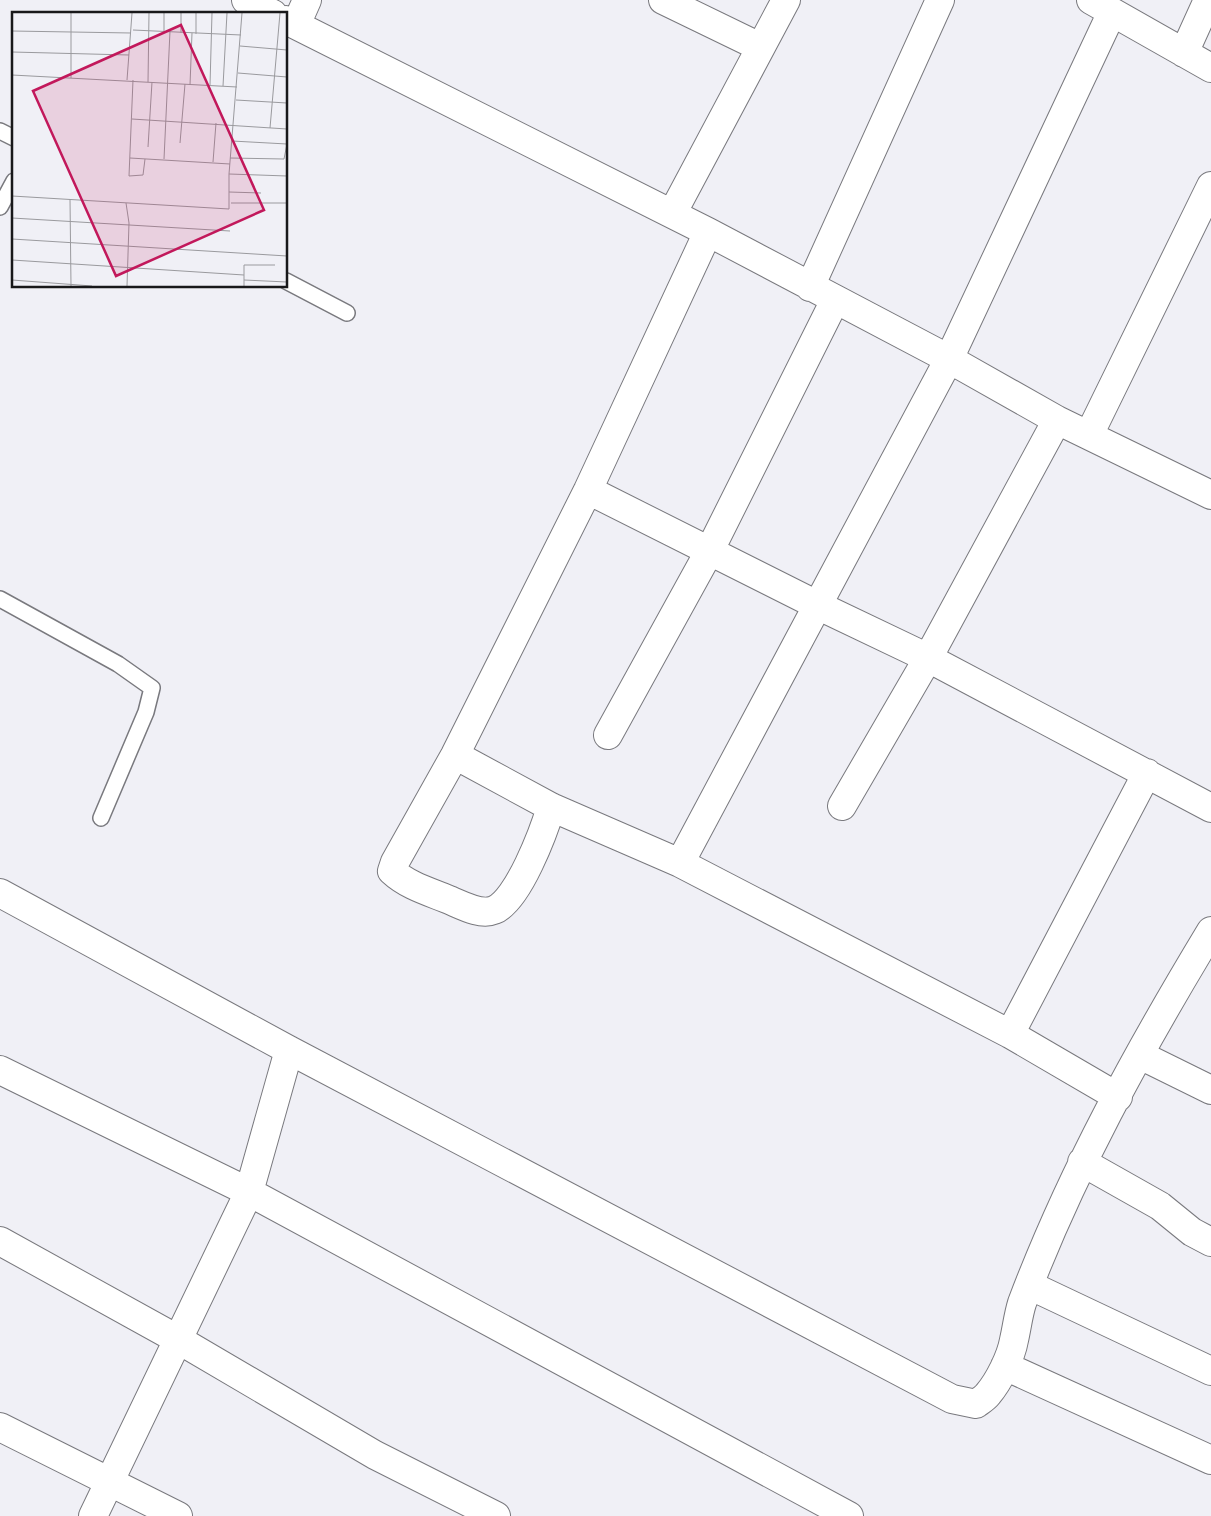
<svg xmlns="http://www.w3.org/2000/svg" width="1211" height="1516" viewBox="0 0 1211 1516" font-family="'Work Sans',sans-serif">
<style>
.lines{fill:none;stroke-linecap:round;stroke-linejoin:round}
.service-casing{stroke:#79797e;stroke-width:18}
.minor-casing{stroke:#79797e;stroke-width:30}
.service{stroke:#fff;stroke-width:15}
.minor{stroke:#fff;stroke-width:28}
.inset-road{fill:none;stroke:#9a9a9e;stroke-width:1}
.view{fill:#c2185b;fill-opacity:0.15;stroke:#c2185b;stroke-width:2.5}
.inset-edge{fill:none;stroke:#18181a;stroke-width:2.5}
</style>
<rect width="100%" height="100%" fill="#f0f0f6"/>
<g class="lines">
<defs>
<path id="service" d="M 0,131 L 14,138
M 0,207 L 14,181
M 286,281 L 347,313
M 0,599 L 118,664 L 152,688 L 146,712 L 101,818"/>
<path id="minor" d="M 246,0 L 273,14
M 663,0 L 760,47
M 1091,0 L 1211,68
M 286,20 L 708,232 L 949,359 L 1057,420 L 1211,495
M 296,25 L 307,0
M 1184,53 L 1208,0
M 672,214 L 786,0
M 810,287 L 940,0
M 1089,435 L 1211,186
M 588,490 L 817,605 L 928,658 L 1211,808
M 608,735 L 710,550 L 835,300
M 455,755 L 551,807 L 680,863 L 1010,1034 L 1118,1097
M 842,806 L 928,658 L 1057,420
M 551,807 C 544,831 518,901 494,910 C 480,916 460,904 447,899 C 427,891 407,885 392,871 L 395,862 L 455,755 L 588,490 L 708,232
M 680,863 L 949,359 L 1112,12
M 0,893 L 289,1050 L 952,1399 L 976,1404 C 980,1401 985,1398 988,1394 C 999,1381 1011,1357 1014,1340 C 1017,1327 1018,1316 1022,1303 C 1071,1173 1139,1050 1211,931
M 1010,1034 L 1147,773
M 1140,1055 L 1211,1090
M 0,1070 L 249,1192 L 849,1516
M 1082,1162 L 1160,1206 L 1192,1232 L 1211,1242
M 0,1241 L 179,1340 L 375,1455 L 496,1516
M 1029,1285 L 1211,1371
M 1005,1366 L 1211,1460
M 0,1427 L 178,1516
M 93,1516 L 249,1192 L 289,1050"/>
</defs>
<use href="#service" class="service-casing"/>
<use href="#minor" class="minor-casing"/>
<use href="#service" class="service"/>
<use href="#minor" class="minor"/>
</g>
<g transform="translate(12 12)">
<rect width="275" height="275" fill="#f0f0f6"/>
<path class="inset-road" d="M 121,18 L 229,23M 0,19 L 119,21M 152,19 L 152,1M 169,21 L 169,1M 184,22 L 184,1M 228,34 L 275,38M 0,40 L 117,43M 226,61 L 275,65M 0,63 L 225,75M 59,66 L 59,1M 115,68 L 120,1M 121,68 L 117,164 L 131,163 L 133,147M 136,70 L 137,1M 178,73 L 180,21M 198,73 L 200,1M 211,74 L 215,1M 224,88 L 275,91M 120,107 L 275,117M 258,116 L 268,1M 220,129 L 275,132M 168,131 L 173,72M 136,135 L 140,70M 118,146 L 218,152M 218,146 L 272,147 L 275,132M 152,147 L 158,19M 201,150 L 204,111M 217,162 L 275,164M 217,180 L 249,181M 0,184 L 217,197 L 217,162 L 230,1M 58,187 L 59,274M 114,191 L 117,211 L 115,274M 219,191 L 275,191M 0,206 L 218,219M 0,227 L 275,244M 0,248 L 232,263M 0,268 L 80,274M 232,268 L 275,270M 232,274 L 232,253 L 263,253"/>
<path class="view" d="M 169,13 L 252,198 L 104,264 L 21,79 Z"/>
<rect width="275" height="275" class="inset-edge"/>
</g>
</svg>
